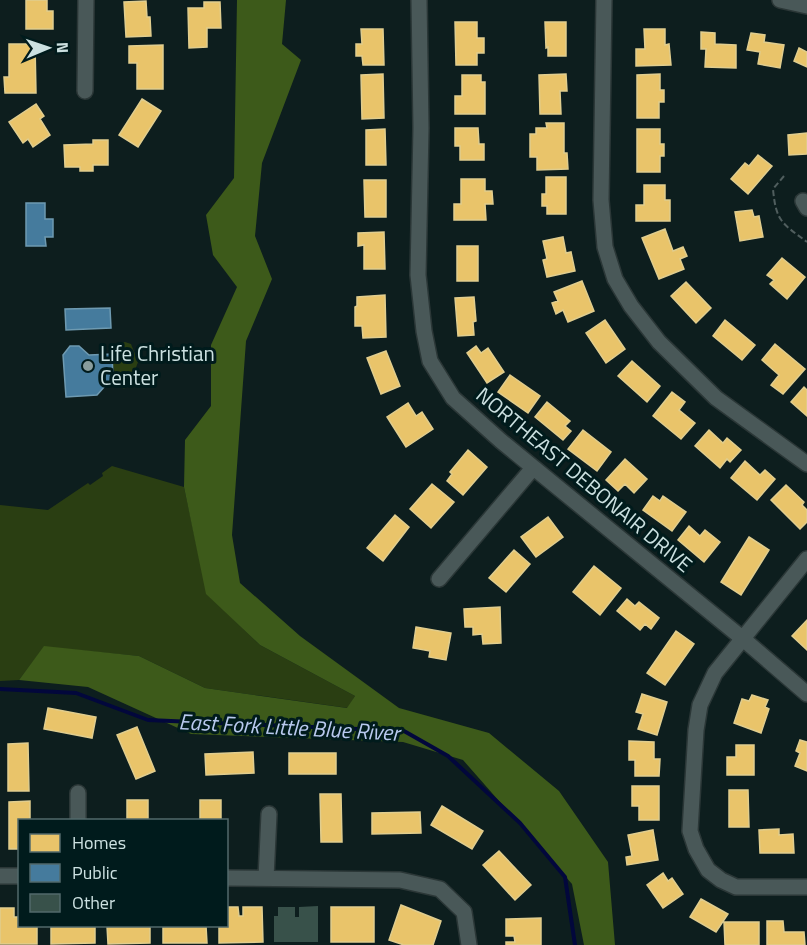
<svg xmlns="http://www.w3.org/2000/svg" width="807" height="945" viewBox="0 0 807 945" font-family="'Titillium Web',sans-serif">
<style>
.green{fill:#2a3e12}
.forest{fill:#3d5a1a}
.homes{fill:#e9c46a;stroke:#e0cd8e;stroke-width:1.5}
.public{fill:#457b9d;stroke:#6e9ab1;stroke-width:1.5}
.lines{fill:none;stroke-linecap:round;stroke-linejoin:round}
.stream{stroke:#02073c;stroke-width:4}
.building{fill:#38514a}
.street-casing{stroke:#2b3737;stroke-width:18}
.path{stroke:#505e5e;stroke-width:2;stroke-dasharray:6 3;stroke-linecap:butt}
.street{stroke:#495858;stroke-width:15}
.poi-dot{fill:#899d9d;stroke:#001b1c;stroke-width:2}
.labels{text-anchor:middle;stroke-width:6;stroke-linejoin:round;paint-order:stroke}
.poi-label{font-size:21px;fill:#cce1e1;stroke:#001b1c;text-anchor:start}
.street-label{font-size:21px;fill:#cce1e1;stroke:#001b1c}
.water-label{font-size:22px;font-style:italic;fill:#b8c9ee;stroke:#001b1c}
</style>
<rect width="100%" height="100%" fill="#0d1e1e"/>
<path class="green" d="M 125,342 L 131,344 L 138,362 L 134,373 L 124,389 C 113,373 108,360 119,344 Z
M 112,466 L 184,487 L 207,594 L 260,645 L 355,696 L 348,708 L 205,688 L 139,656 L 44,647 L 19,680 L 0,681 L 0,505 L 48,510 L 88,483 L 90,485 L 103,476 L 102,473 Z"/>
<path class="forest" d="M 237,0 L 286,0 L 282,44 L 301,60 L 262,163 L 255,236 L 272,279 L 246,341 L 232,535 L 240,583 L 300,636 L 399,708 L 489,733 L 559,791 L 608,862 L 615,945 L 584,945 L 572,884 L 463,760 L 403,742 L 191,734 L 88,687 L 19,680 L 44,646 L 139,656 L 205,688 L 347,708 L 355,696 L 260,645 L 206,594 L 184,487 L 185,440 L 211,406 L 211,345 L 237,287 L 213,255 L 206,215 L 234,178 Z"/>
<path class="homes" d="M 26,0 L 47,0 L 47,11 L 53,11 L 53,29 L 26,29 Z
M 146,1 L 147,17 L 150,17 L 151,36 L 126,37 L 124,2 Z
M 204,2 L 220,2 L 221,28 L 207,28 L 207,47 L 189,48 L 188,8 L 204,8 Z
M 455,22 L 477,22 L 477,38 L 484,38 L 484,53 L 477,53 L 477,65 L 456,65 Z
M 545,22 L 566,22 L 566,56 L 548,56 L 548,47 L 546,48 Z
M 361,29 L 383,29 L 384,65 L 363,65 L 362,56 L 356,56 L 356,44 L 362,44 Z
M 644,29 L 665,29 L 665,45 L 669,44 L 671,65 L 636,66 L 636,49 L 645,49 Z
M 701,32 L 715,33 L 715,44 L 736,45 L 736,68 L 705,67 L 706,49 L 701,49 Z
M 751,33 L 765,35 L 764,42 L 784,45 L 780,68 L 758,64 L 760,52 L 747,50 Z
M 9,44 L 35,44 L 36,93 L 5,93 L 4,77 L 9,77 Z
M 163,45 L 163,89 L 137,89 L 137,63 L 129,63 L 129,46 Z
M 799,48 L 807,52 L 807,67 L 794,61 Z
M 383,74 L 384,118 L 362,119 L 361,75 Z
M 566,74 L 567,91 L 560,91 L 561,114 L 540,114 L 539,75 Z
M 660,74 L 660,90 L 664,90 L 664,102 L 659,102 L 659,118 L 637,118 L 637,75 Z
M 462,75 L 481,75 L 481,82 L 485,82 L 485,114 L 455,114 L 455,96 L 462,96 Z
M 142,99 L 161,111 L 138,147 L 119,135 Z
M 36,104 L 44,116 L 40,119 L 50,135 L 33,147 L 28,139 L 23,143 L 9,122 Z
M 546,123 L 564,123 L 564,153 L 567,153 L 568,169 L 537,170 L 537,157 L 530,157 L 530,134 L 536,134 L 536,128 L 547,128 Z
M 455,128 L 478,128 L 479,144 L 484,144 L 484,160 L 460,160 L 460,146 L 455,146 Z
M 385,129 L 386,165 L 366,165 L 366,130 Z
M 637,129 L 660,129 L 660,144 L 664,144 L 664,156 L 660,156 L 660,172 L 637,172 Z
M 807,133 L 807,154 L 789,155 L 788,135 Z
M 93,140 L 108,140 L 108,165 L 93,165 L 93,171 L 80,171 L 80,167 L 65,167 L 64,145 L 93,144 Z
M 758,155 L 772,166 L 748,194 L 731,179 L 745,163 L 749,166 Z
M 546,177 L 566,177 L 566,214 L 547,214 L 547,206 L 542,206 L 542,194 L 546,194 Z
M 461,179 L 485,179 L 485,191 L 492,191 L 493,204 L 485,204 L 486,220 L 454,220 L 454,204 L 461,204 Z
M 364,180 L 386,180 L 386,217 L 365,217 Z
M 644,185 L 665,185 L 665,200 L 670,200 L 670,221 L 636,221 L 636,205 L 644,205 Z
M 752,210 L 754,217 L 759,216 L 763,237 L 740,241 L 735,212 Z
M 665,229 L 673,251 L 683,247 L 687,256 L 680,259 L 684,269 L 659,279 L 642,238 Z
M 384,232 L 385,269 L 364,269 L 364,245 L 358,246 L 358,233 Z
M 563,237 L 566,253 L 571,252 L 575,271 L 547,277 L 543,260 L 547,259 L 543,241 Z
M 457,246 L 478,246 L 478,281 L 457,281 Z
M 782,258 L 805,277 L 787,299 L 770,284 L 774,280 L 767,275 Z
M 582,281 L 594,311 L 568,322 L 563,310 L 556,314 L 552,303 L 558,301 L 554,292 Z
M 686,282 L 711,308 L 696,323 L 671,296 Z
M 385,295 L 386,337 L 363,338 L 362,326 L 355,326 L 355,307 L 357,306 L 357,297 Z
M 474,297 L 476,321 L 473,322 L 474,335 L 458,336 L 455,298 Z
M 605,320 L 625,349 L 606,363 L 586,333 Z
M 725,320 L 755,345 L 742,360 L 713,336 Z
M 775,344 L 805,369 L 783,394 L 771,385 L 779,375 L 762,360 Z
M 476,346 L 481,353 L 488,348 L 504,372 L 487,383 L 467,353 Z
M 386,351 L 400,386 L 381,394 L 367,358 Z
M 632,361 L 660,386 L 647,402 L 618,376 Z
M 510,375 L 540,396 L 528,413 L 498,392 Z
M 804,387 L 807,390 L 807,416 L 791,402 Z
M 672,392 L 685,402 L 679,410 L 695,423 L 681,439 L 653,416 Z
M 547,402 L 570,421 L 565,426 L 571,431 L 563,440 L 535,417 Z
M 408,403 L 416,416 L 422,412 L 433,429 L 406,447 L 387,417 Z
M 583,430 L 611,452 L 597,471 L 568,449 Z
M 709,430 L 723,443 L 727,438 L 741,450 L 730,462 L 727,459 L 720,468 L 695,446 Z
M 468,450 L 487,467 L 463,495 L 447,481 L 452,474 L 450,472 Z
M 625,459 L 647,479 L 634,493 L 625,484 L 618,491 L 606,480 Z
M 745,461 L 760,475 L 765,470 L 775,479 L 757,500 L 731,478 Z
M 432,484 L 454,502 L 431,528 L 410,509 Z
M 786,485 L 804,502 L 802,505 L 807,510 L 807,522 L 800,529 L 771,500 Z
M 653,496 L 660,501 L 663,496 L 686,512 L 672,531 L 643,510 Z
M 395,515 L 409,527 L 383,561 L 367,548 Z
M 548,517 L 563,537 L 536,557 L 521,537 Z
M 689,526 L 700,536 L 705,530 L 720,542 L 704,562 L 678,540 Z
M 749,537 L 769,550 L 741,595 L 721,582 Z
M 514,550 L 530,564 L 506,592 L 489,578 Z
M 594,566 L 621,588 L 600,615 L 573,592 Z
M 627,599 L 635,606 L 639,602 L 659,618 L 651,629 L 645,624 L 640,630 L 617,611 Z
M 500,607 L 501,643 L 483,644 L 482,634 L 473,635 L 473,627 L 465,627 L 464,609 Z
M 807,620 L 807,650 L 792,636 Z
M 416,627 L 451,633 L 446,660 L 429,657 L 430,651 L 413,648 Z
M 676,631 L 694,644 L 665,685 L 647,673 Z
M 642,694 L 667,702 L 657,735 L 638,729 L 643,714 L 636,712 Z
M 752,695 L 768,700 L 765,707 L 769,709 L 761,733 L 734,723 L 742,699 L 749,701 Z
M 48,708 L 96,717 L 92,738 L 44,729 Z
M 137,727 L 155,771 L 136,779 L 117,735 Z
M 800,740 L 807,742 L 807,771 L 795,766 L 800,753 L 796,751 Z
M 629,741 L 654,742 L 654,759 L 660,759 L 659,776 L 635,776 L 635,760 L 629,760 Z
M 28,743 L 29,791 L 8,791 L 8,744 Z
M 736,745 L 754,745 L 754,775 L 727,775 L 727,757 L 736,757 Z
M 253,752 L 254,773 L 206,775 L 205,754 Z
M 289,753 L 336,753 L 336,774 L 289,774 Z
M 632,786 L 659,786 L 659,820 L 639,820 L 639,806 L 632,806 Z
M 729,790 L 748,790 L 749,827 L 729,827 Z
M 320,794 L 341,794 L 342,842 L 321,842 Z
M 127,800 L 148,800 L 148,820 L 127,820 Z
M 200,800 L 221,800 L 221,820 L 200,820 Z
M 30,801 L 30,820 L 20,820 L 20,849 L 9,849 L 9,802 Z
M 442,806 L 483,831 L 472,849 L 431,825 Z
M 420,812 L 421,833 L 372,834 L 372,813 Z
M 779,829 L 779,835 L 793,834 L 794,853 L 760,853 L 759,830 Z
M 653,830 L 658,860 L 627,865 L 626,857 L 632,856 L 628,835 Z
M 499,851 L 531,885 L 515,900 L 483,865 Z
M 663,873 L 668,881 L 672,878 L 683,894 L 663,908 L 647,885 Z
M 701,899 L 728,914 L 716,932 L 690,917 Z
M 401,905 L 441,921 L 433,945 L 404,945 L 389,940 Z
M 226,907 L 238,907 L 239,916 L 243,916 L 243,907 L 262,907 L 263,942 L 219,943 L 219,926 L 226,926 Z
M 331,907 L 374,907 L 374,942 L 331,942 Z
M 0,908 L 14,908 L 14,917 L 19,917 L 20,908 L 20,926 L 37,926 L 37,944 L 0,944 Z
M 541,918 L 541,945 L 506,945 L 506,942 L 515,942 L 514,936 L 506,936 L 506,919 Z
M 767,921 L 783,921 L 784,932 L 804,932 L 805,945 L 767,945 Z
M 724,922 L 759,922 L 759,945 L 725,945 Z
M 51,926 L 95,926 L 95,943 L 51,944 Z
M 107,926 L 150,926 L 150,943 L 108,944 Z
M 163,926 L 206,926 L 207,943 L 163,943 Z"/>
<path class="public" d="M 26,203 L 45,203 L 45,219 L 53,219 L 53,237 L 45,237 L 46,246 L 26,246 Z
M 110,308 L 111,328 L 66,330 L 65,309 Z
M 70,346 L 79,346 L 89,355 L 112,354 L 113,377 L 97,395 L 66,397 L 63,355 Z"/>
<g class="lines">
<path class="stream" d="M 0,689 L 76,693 L 148,720 L 404,731 L 448,756 L 520,823 L 565,877 L 575,945"/>
</g>
<path class="building" d="M 318,906 L 318,942 L 274,942 L 274,916 L 278,916 L 278,907 L 295,907 L 295,917 L 299,917 L 299,907 Z"/>
<g class="lines">
<defs>
<path id="street" d="M 419,0 L 421,128 L 418,275 L 424,331 L 430,361 L 453,398 L 501,441 L 742,638 L 807,694
M 604,0 L 601,200 L 605,247 L 615,279 L 631,306 L 659,342 L 716,398 L 807,464
M 780,0 L 807,6
M 85,91 L 86,0
M 803,201 L 807,208
M 807,559 L 715,673 L 700,705 L 696,730 L 690,831 L 696,849 L 708,870 L 721,880 L 736,887 L 807,887
M 439,579 L 533,468
M 78,820 L 78,793
M 0,876 L 20,876
M 226,878 L 400,880 L 440,889 L 464,912 L 469,945
M 266,878 L 269,814"/>
</defs>
<use href="#street" class="street-casing"/>
<path class="path" d="M 784,176 L 773,189 C 776,222 782,223 807,242"/>
<use href="#street" class="street"/>
</g>
<circle class="poi-dot" cx="88" cy="366" r="6"/>
<g class="labels">
<g class="poi-label">
<text x="100" y="361">Life Christian<tspan x="100" dy="24">Center</tspan></text>
</g>
<g class="street-label">
<text transform="translate(584 480) rotate(40)" y="7">NORTHEAST DEBONAIR DRIVE</text>
</g>
<g class="water-label">
<text transform="translate(289 727) rotate(3)" y="8">East Fork Little Blue River</text>
</g>
</g>
<rect x="18" y="819" width="210" height="108" fill="#001b1c" stroke="#526a6b" stroke-width="1.5"/>
<rect x="30" y="834" width="30" height="18" fill="#e9c46a" stroke="#526a6b" stroke-width="1.5"/>
<text x="72" y="849" font-size="18" fill="#cce1e1">Homes</text>
<rect x="30" y="864" width="30" height="18" fill="#457b9d" stroke="#526a6b" stroke-width="1.5"/>
<text x="72" y="879" font-size="18" fill="#cce1e1">Public</text>
<rect x="30" y="894" width="30" height="18" fill="#38514a" stroke="#526a6b" stroke-width="1.5"/>
<text x="72" y="909" font-size="18" fill="#cce1e1">Other</text>
<g transform="translate(48 48) rotate(88)" stroke="#001b1c" stroke-width="4.5" paint-order="stroke">
<path d="M0-4.5L10 22L0 15L-10 22Z" fill="#cce1e1"/>
<text y="-9" font-size="16" font-weight="bold" text-anchor="middle" fill="#cce1e1">N</text>
</g>
</svg>
